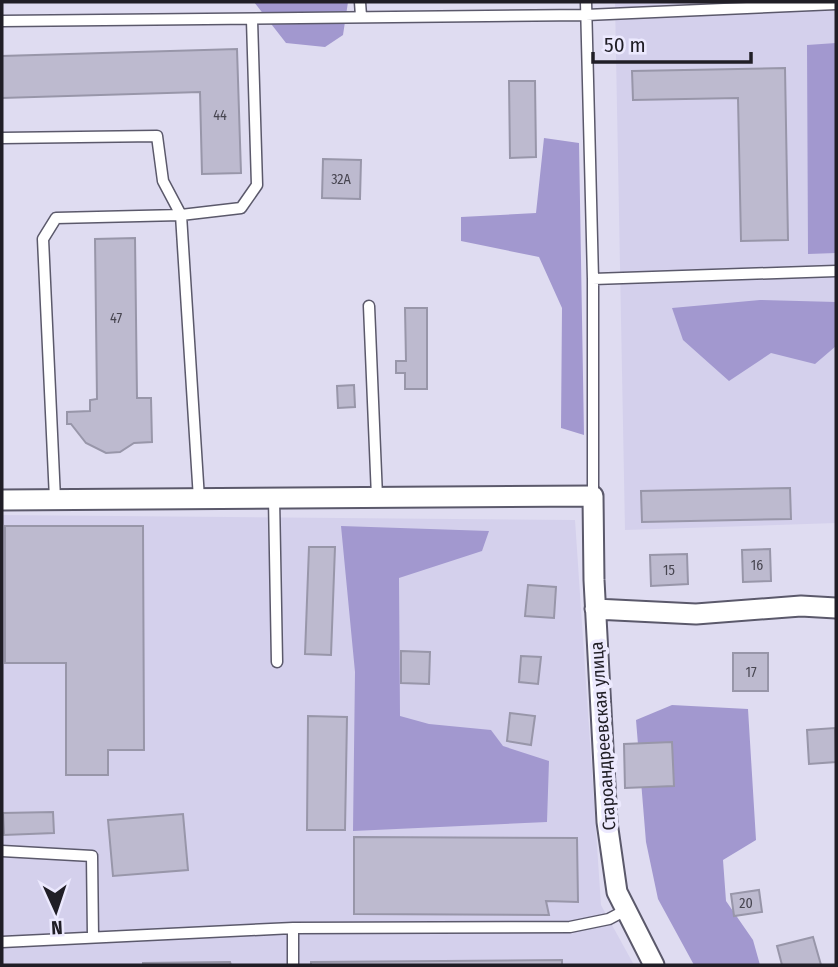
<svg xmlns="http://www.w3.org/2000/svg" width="838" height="967" viewBox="0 0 838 967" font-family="'Fira Sans Condensed',sans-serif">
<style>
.built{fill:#d4d0ec}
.forest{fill:#a298cf}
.building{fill:#bdbacf;stroke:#9896a9;stroke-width:2}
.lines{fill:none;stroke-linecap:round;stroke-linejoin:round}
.lane-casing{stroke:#5b596b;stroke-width:13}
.street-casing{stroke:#5b596b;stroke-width:23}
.lane{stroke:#fff;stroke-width:10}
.street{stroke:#fff;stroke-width:19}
.labels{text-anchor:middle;stroke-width:7;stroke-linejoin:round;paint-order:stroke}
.number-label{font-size:14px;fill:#474550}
.street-label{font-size:18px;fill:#201e26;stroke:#ece9fe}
</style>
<rect width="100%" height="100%" fill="#dfdcf1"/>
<path class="built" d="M 615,2 L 836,2 L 836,523 L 625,530 Z
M 2,515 L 575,520 L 601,905 L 634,965 L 2,965 Z"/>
<path class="forest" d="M 254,2 L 348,2 L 343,35 L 325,47 L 286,43 Z
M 836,43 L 836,253 L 808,254 L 807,45 Z
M 544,138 L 579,143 L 584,435 L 561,428 L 562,308 L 539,257 L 461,241 L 461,217 L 536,213 Z
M 760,300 L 836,302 L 836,346 L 815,364 L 771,353 L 729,381 L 683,340 L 672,308 Z
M 341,526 L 489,531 L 482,551 L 399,578 L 400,716 L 429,724 L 491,730 L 503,746 L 549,761 L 547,822 L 353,831 L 355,672 Z
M 672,705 L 748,709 L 756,840 L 723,860 L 726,901 L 753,940 L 760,965 L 694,965 L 658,899 L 646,842 L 636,720 Z"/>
<path class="building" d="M 237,49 L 241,173 L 202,174 L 200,92 L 2,98 L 2,56 Z
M 785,68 L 788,240 L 741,241 L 738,98 L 633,100 L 632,71 Z
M 509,81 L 535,81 L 536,157 L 510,158 Z
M 323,159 L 361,160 L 360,199 L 322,198 Z
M 135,238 L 137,398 L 151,398 L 152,442 L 134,443 L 120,452 L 106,453 L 86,443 L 71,424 L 67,424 L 67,412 L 90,411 L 90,400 L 97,399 L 95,239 Z
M 405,308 L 427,308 L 427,389 L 405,389 L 405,373 L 396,373 L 396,361 L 406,361 Z
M 354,385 L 355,407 L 338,408 L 337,386 Z
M 790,488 L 791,519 L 642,522 L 641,491 Z
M 5,526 L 143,526 L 144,750 L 108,750 L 108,775 L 66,775 L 66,663 L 5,663 Z
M 309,547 L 335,547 L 331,655 L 305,654 Z
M 770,549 L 771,581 L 743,582 L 742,550 Z
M 687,554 L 688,584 L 651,586 L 650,555 Z
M 528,585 L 556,587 L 554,618 L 525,616 Z
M 401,651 L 430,652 L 429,684 L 401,683 Z
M 733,653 L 768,653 L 768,691 L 733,691 Z
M 521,656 L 541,657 L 538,684 L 519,682 Z
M 510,713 L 535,716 L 531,745 L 507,741 Z
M 308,716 L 347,717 L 345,830 L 307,830 Z
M 835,728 L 836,762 L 809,764 L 807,730 Z
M 672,742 L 674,786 L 625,788 L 624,744 Z
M 53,812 L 54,833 L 4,835 L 3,813 Z
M 183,814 L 188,870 L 113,876 L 108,820 Z
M 354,837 L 577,838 L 578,902 L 546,901 L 549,915 L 354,914 Z
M 759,890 L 762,912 L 734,916 L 731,894 Z
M 813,937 L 821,965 L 782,965 L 777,946 Z
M 562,960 L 562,965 L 311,965 L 311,962 Z
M 230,962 L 231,965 L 143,965 L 143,963 Z"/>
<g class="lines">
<defs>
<path id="lane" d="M 360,2 L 361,16
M 586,2 L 593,279 L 593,496
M 2,21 L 586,15 L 836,4
M 2,138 L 157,136 L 163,181 L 181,215 L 56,218 L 43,239 L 55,499
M 593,279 L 836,271
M 369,306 L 377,497
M 274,498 L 277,662
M 199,499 L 181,215 L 241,208 L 257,185 L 252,20
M 2,851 L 92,856 L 93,937
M 2,942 L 293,928 L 570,927 L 609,919 L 626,910
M 293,965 L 293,928"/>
<path id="street" d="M 2,500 L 593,496 L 594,580 L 607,822 L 617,892 L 654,965
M 595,609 L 696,614 L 801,606 L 836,608"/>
</defs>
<use href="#lane" class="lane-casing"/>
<use href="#street" class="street-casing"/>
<use href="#lane" class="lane"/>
<use href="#street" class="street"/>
</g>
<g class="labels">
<g class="number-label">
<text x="220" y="120">44</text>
<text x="341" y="184">32А</text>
<text x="116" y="323">47</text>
<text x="757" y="570">16</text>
<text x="669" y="575">15</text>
<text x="751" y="677">17</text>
<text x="746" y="908">20</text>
</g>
<g class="street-label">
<text transform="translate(603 736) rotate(-94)" y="6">Староандреевская улица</text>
</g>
</g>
<rect width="838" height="967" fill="none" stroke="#201e26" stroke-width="7"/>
<g transform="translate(56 911) rotate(177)" stroke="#ece9fe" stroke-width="5" paint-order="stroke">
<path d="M0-5L12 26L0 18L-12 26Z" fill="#201e26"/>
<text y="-10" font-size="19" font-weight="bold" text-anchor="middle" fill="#201e26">N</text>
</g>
<path d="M593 52v10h158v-10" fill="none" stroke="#201e26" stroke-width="3.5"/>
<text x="604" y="52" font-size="21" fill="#201e26" stroke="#ece9fe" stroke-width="5" paint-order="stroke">50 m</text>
</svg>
